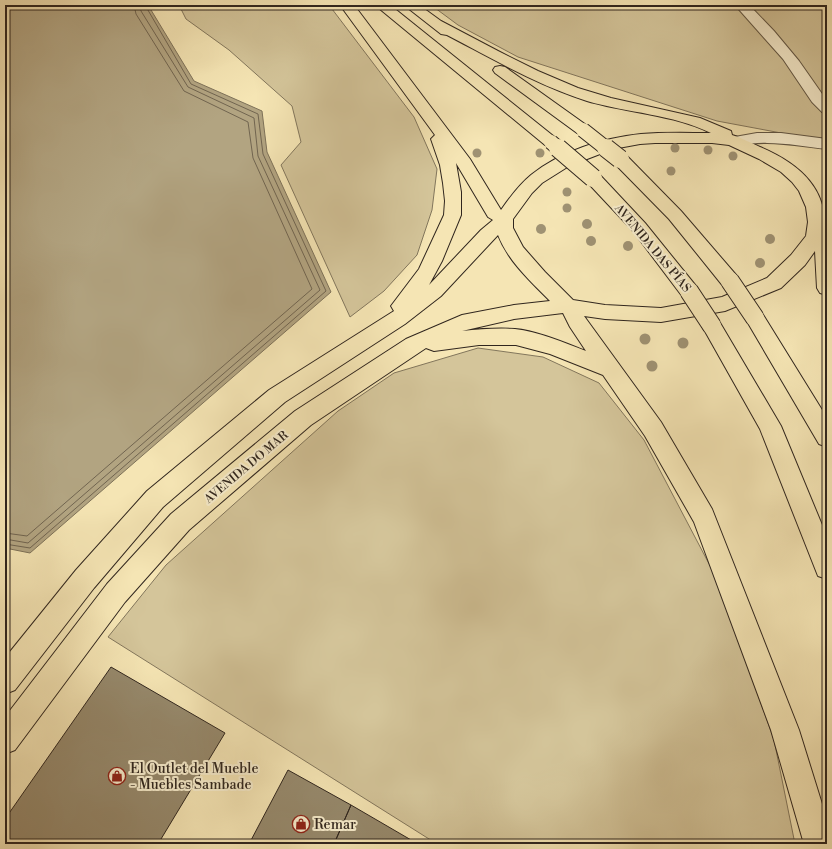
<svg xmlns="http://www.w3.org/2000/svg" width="832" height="849" viewBox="0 0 832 849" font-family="'Libre Bodoni',serif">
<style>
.green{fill:#d4c59a;stroke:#82765c}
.water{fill:#b2a481;stroke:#7e7259}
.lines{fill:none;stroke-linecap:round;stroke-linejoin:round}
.shore{stroke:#716550;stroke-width:1}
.building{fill:#96896c;stroke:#30261e}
.minor-casing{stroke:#615644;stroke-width:2}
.highway-casing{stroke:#30261e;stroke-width:2}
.minor{fill:#f8eece;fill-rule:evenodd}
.highway{fill:#f5e5b4;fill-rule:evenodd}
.highway-bridge-far1-casing{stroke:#30261e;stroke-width:16;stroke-linecap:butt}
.highway-bridge-casing{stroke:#30261e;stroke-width:20;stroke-linecap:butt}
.highway-bridge-far1{stroke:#f5e5b4;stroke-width:14}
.highway-bridge{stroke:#f5e5b4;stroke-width:18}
.tree{fill:#9f9273}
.labels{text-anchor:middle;stroke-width:4;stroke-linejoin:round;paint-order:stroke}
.street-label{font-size:12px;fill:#30261e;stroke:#f8eece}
.near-poi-label{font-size:14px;fill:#30261e;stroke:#f8eece;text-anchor:start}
</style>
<rect width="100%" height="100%" fill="#f5e5b4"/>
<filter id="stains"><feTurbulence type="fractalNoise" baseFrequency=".005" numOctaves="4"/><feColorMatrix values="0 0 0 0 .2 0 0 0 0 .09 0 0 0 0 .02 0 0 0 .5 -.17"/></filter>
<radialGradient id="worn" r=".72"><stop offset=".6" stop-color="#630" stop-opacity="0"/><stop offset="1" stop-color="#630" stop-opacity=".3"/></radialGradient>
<path class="green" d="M 179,5 L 329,5 L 414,117 L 437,169 L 432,210 L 417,255 L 384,291 L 350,317 L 281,165 L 301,142 L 292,106 L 229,50 L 186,19 Z
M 431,5 L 827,5 L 827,144 L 808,138 L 717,121 L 518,57 L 458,25 Z
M 478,348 L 543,357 L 599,383 L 644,440 L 717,579 L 774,740 L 795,844 L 437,844 L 108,637 L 166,565 L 338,411 L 394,373 Z"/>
<path class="water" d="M 5,5 L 148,5 L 194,81 L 262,111 L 267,152 L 331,292 L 30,553 L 5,548 Z"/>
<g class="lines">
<path class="shore" d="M 5,533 L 27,536 L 312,289 L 253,158 L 248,122 L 184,91 L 136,14 L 134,5
M 5,539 L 28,543 L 320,290 L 258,156 L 254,118 L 188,87 L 141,11 L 140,5
M 5,544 L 30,548 L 326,291 L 263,154 L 258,114 L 191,84 L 145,5"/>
</g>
<path class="building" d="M 111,667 L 225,733 L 158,844 L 5,844 L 5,819 Z
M 288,770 L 351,805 L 334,844 L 249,844 Z
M 351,805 L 418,844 L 334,844 Z"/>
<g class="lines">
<defs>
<path id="minor" d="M 735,5 L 749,5 L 774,31 L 799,61 L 827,101 L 827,114 L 822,112 L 812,102 L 783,59 Z
M 757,133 L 781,133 L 827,139 L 827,149 C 807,147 787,143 767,143 C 755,142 741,147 729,144 L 727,141 L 729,138 Z
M 827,222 L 827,236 L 816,240 L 810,238 L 807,234 L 810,230 Z"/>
<path id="highway" d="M 340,5 L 354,5 L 470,159 L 501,210 C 510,197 519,185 531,175 C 561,151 603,138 641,134 C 664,132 688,133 711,133 C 672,114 628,113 587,101 C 537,85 493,59 447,35 L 441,34 L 404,5 L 419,5 L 441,21 L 498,51 L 538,71 L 578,88 L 611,98 L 700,118 L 731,131 L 732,135 C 742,138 751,143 760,147 C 800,164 830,190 824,236 L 827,241 L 827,295 L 820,293 L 817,288 L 815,251 L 805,265 L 781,288 L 725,311 L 661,322 L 605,319 L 584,316 L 661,422 L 712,509 L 799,730 L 827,820 L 827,844 L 804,844 L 771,730 L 694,522 L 645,436 L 603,375 L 550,354 L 516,345 L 479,345 L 434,351 L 426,348 L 311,425 L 189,530 L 125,602 L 15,750 L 5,754 L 5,717 L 107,584 L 171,514 L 295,411 L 406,339 L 462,315 L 514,305 L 550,301 C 531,282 508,261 498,235 L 441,296 L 405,324 L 285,402 L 163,507 L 94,588 L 15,690 L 5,694 L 5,658 L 76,570 L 147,491 L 269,390 L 394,311 L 391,306 L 419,269 L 444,215 L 445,201 L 443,183 L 440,165 L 431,139 L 435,135 ZM 655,143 L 712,143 L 729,145 L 759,159 L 781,172 L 792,182 L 799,191 L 806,207 L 808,222 L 806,236 L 791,255 L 767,278 L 722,297 L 661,308 L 605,305 L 573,300 L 545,272 L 523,247 L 513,228 L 513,219 L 532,193 L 542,183 L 569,166 L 613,149 L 640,144 ZM 456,163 L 488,217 L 493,220 L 481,230 L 429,285 L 442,261 L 461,215 L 461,192 ZM 563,313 L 570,327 L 586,351 C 565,343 537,331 515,329 C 498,328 480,329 462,331 L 514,319 Z
M 375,5 L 390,5 L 557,139 L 559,142 L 557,145 L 551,147 L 545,145 Z
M 500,66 L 505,67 L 589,127 L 591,130 L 589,133 L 583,135 L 577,133 L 495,73 L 493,70 L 495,67 Z
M 620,154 L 626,155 L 681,211 L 737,276 L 739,281 L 737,286 L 730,288 L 723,286 L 669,219 L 614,163 L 612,159 L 614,155 Z
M 593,173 L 599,174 L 645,223 L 696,286 L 699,291 L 696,296 L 689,298 L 682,296 L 633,231 L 587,182 L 585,178 L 587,174 Z
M 755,310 L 762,313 L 827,418 L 827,447 L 819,444 L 745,318 L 748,313 Z
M 712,318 L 719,321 L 781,426 L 827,537 L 827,579 L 818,576 L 760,429 L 702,326 L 705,321 Z"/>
</defs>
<use href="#minor" class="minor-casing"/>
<use href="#highway" class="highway-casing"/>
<use href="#minor" class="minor"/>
<use href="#highway" class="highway"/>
<defs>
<path id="highway-bridge-far1" d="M 583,130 L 607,149
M 551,142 L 559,149"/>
<path id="highway-bridge" d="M 558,148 L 593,178
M 606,148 L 620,159
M 730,281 L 755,318
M 689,291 L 712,326"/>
</defs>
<use href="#highway-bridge-far1" class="highway-bridge-far1-casing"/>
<use href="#highway-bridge" class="highway-bridge-casing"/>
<use href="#highway-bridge-far1" class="highway-bridge-far1"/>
<use href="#highway-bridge" class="highway-bridge"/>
</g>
<g class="tree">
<circle cx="675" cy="148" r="4.5"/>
<circle cx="708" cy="150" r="4.5"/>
<circle cx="477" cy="153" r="4.5"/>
<circle cx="540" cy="153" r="4.5"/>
<circle cx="733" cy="156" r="4.5"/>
<circle cx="671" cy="171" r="4.5"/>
<circle cx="567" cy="192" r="4.5"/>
<circle cx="567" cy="208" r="4.5"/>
<circle cx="587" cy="224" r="5"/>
<circle cx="541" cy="229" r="5"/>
<circle cx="770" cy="239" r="5"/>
<circle cx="591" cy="241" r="5"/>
<circle cx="628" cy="246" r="5"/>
<circle cx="760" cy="263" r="5"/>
<circle cx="645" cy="339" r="5.5"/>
<circle cx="683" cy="343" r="5.5"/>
<circle cx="652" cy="366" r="5.5"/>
</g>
<defs>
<symbol id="shop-ring" viewBox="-11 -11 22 22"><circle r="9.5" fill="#f8eece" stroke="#8f2418" stroke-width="1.5"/><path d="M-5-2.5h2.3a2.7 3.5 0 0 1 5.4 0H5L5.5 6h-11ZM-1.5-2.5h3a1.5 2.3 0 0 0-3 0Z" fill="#8f2418"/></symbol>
</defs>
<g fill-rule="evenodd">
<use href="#shop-ring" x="107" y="766" width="20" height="20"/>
<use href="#shop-ring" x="291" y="814" width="20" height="20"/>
</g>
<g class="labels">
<g class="street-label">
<text transform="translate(653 248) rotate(50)" y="4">AVENIDA DAS PÍAS</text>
<text transform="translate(246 467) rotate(-40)" y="4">AVENIDA DO MAR</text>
</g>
<g class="near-poi-label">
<text x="130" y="773">El Outlet del Mueble<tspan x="130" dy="16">- Muebles Sambade</tspan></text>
<text x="314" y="829">Remar</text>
</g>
</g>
<rect width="832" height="849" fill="none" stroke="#f5e5b4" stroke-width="20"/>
<rect x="6" y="6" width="820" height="837" fill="none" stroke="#30261e" stroke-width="2"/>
<rect x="10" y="10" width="812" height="829" fill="none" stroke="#30261e"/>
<rect width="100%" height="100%" filter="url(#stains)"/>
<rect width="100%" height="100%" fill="url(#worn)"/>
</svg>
